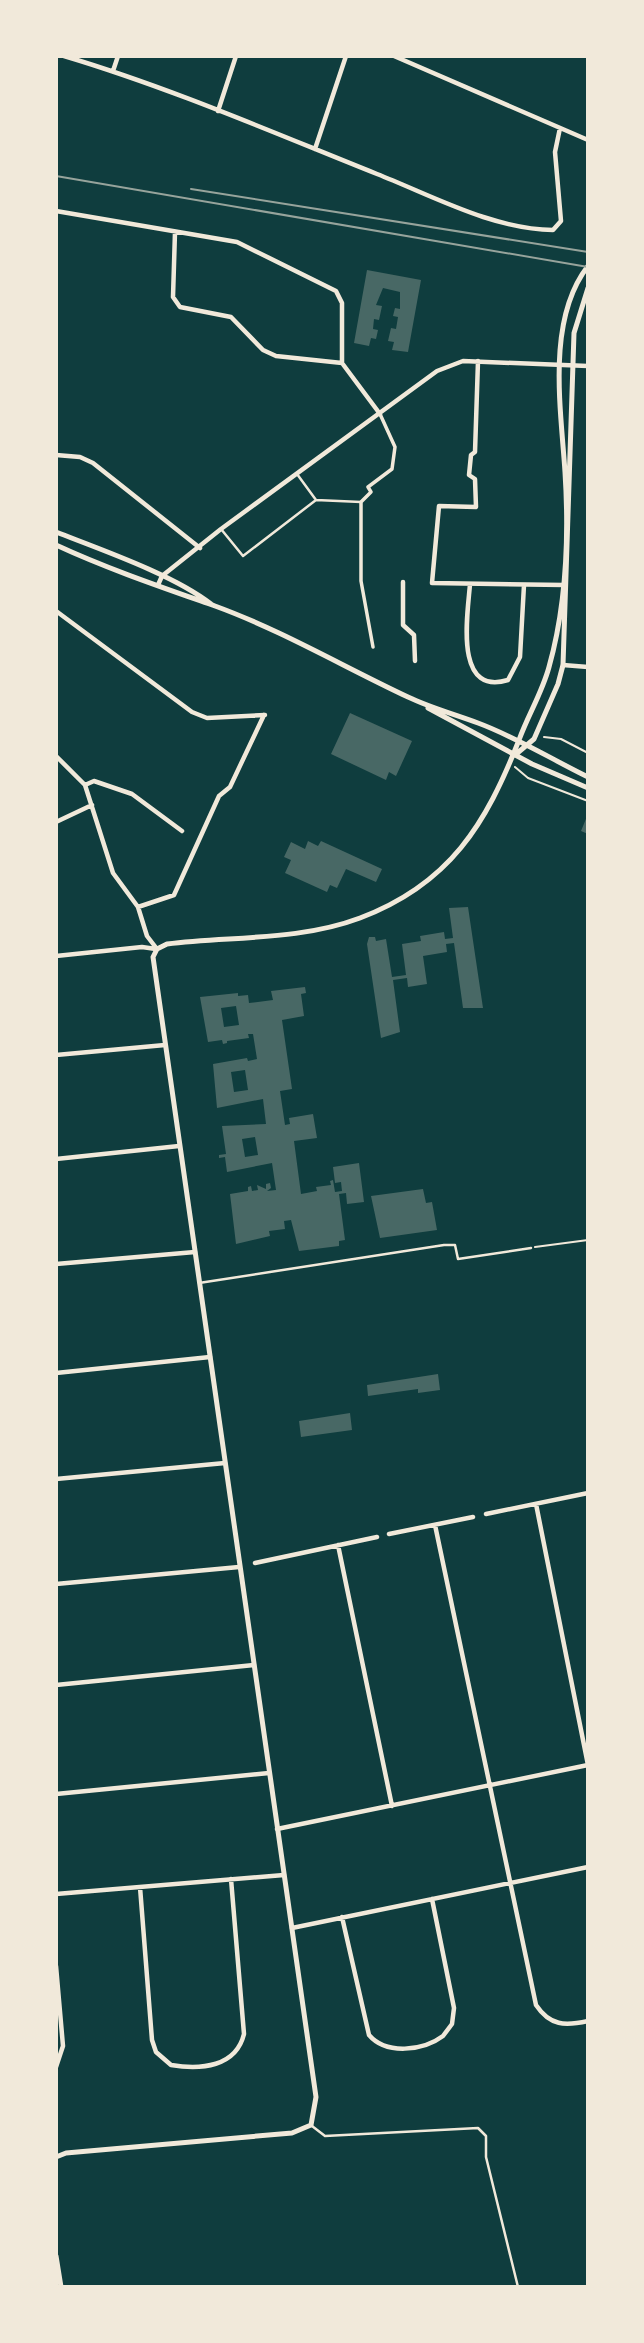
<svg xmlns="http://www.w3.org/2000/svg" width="644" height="2343" viewBox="0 0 644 2343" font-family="'Sofia Sans Condensed',sans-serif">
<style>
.building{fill:#486865;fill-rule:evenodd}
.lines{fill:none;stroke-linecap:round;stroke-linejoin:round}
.path{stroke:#f1e9da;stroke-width:2}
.service{stroke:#f1e9da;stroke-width:2.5}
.pedestrian{stroke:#f1e9da;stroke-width:3.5}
.minor{stroke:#f1e9da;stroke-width:4.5}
.tertiary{stroke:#f1e9da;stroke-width:5}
.tram{stroke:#97a49c;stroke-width:2}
</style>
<rect width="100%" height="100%" fill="#0f3d3e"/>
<path class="building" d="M 367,270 L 421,280 L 408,352 L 392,350 L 394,342 L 388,341 L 391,328 L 396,329 L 398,317 L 393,316 L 395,308 L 400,309 L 400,292 L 383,288 L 376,305 L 382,306 L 379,320 L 374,319 L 373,329 L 378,330 L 376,339 L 371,338 L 369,346 L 354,343 Z
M 350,713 L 412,741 L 396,776 L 389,772 L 386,780 L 331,754 Z
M 588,814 L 588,834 L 581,831 Z
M 308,841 L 318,846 L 321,841 L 382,869 L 376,882 L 346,869 L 337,888 L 330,885 L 327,892 L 285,873 L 291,860 L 284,857 L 291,842 L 305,849 Z
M 468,907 L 483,1008 L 463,1008 L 454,943 L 446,944 L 447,952 L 423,956 L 427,984 L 408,987 L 407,978 L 393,980 L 400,1032 L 381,1038 L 367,944 L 369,937 L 375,937 L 376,941 L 386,939 L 392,977 L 406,975 L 402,944 L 421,941 L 420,936 L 444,932 L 445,939 L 453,938 L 449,908 Z
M 305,987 L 306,993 L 301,994 L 304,1016 L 282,1020 L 292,1089 L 280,1091 L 285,1125 L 290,1124 L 289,1118 L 313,1114 L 317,1138 L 294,1141 L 301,1194 L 317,1191 L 316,1187 L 331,1185 L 330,1181 L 333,1180 L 335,1192 L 342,1191 L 341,1182 L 335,1183 L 333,1167 L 359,1163 L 364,1202 L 347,1204 L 346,1193 L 339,1194 L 345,1240 L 339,1241 L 339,1246 L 299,1251 L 291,1220 L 284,1221 L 285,1229 L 269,1231 L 270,1236 L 236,1244 L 230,1194 L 248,1191 L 248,1187 L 251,1186 L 252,1191 L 258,1190 L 257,1185 L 266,1189 L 266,1184 L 270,1183 L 271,1188 L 267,1191 L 276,1190 L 272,1163 L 227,1172 L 225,1157 L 219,1158 L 219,1155 L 226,1154 L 222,1126 L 266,1124 L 263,1099 L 217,1108 L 213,1064 L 247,1058 L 248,1061 L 257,1059 L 253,1034 L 248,1034 L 249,1038 L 227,1041 L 227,1043 L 223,1044 L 222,1040 L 208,1042 L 200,997 L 238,993 L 238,996 L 248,995 L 249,1003 L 273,1000 L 271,991 ZM 236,1006 L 239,1025 L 224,1027 L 221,1008 ZM 245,1070 L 248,1090 L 234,1092 L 231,1072 ZM 255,1137 L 258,1155 L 245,1157 L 242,1139 Z
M 423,1189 L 426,1203 L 432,1202 L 437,1230 L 380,1238 L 371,1196 Z
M 438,1374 L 440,1390 L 418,1393 L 418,1389 L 368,1396 L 367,1385 Z
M 350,1413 L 352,1430 L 301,1437 L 299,1421 Z"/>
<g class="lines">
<path class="path" d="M 544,737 L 561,739 L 588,753
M 515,767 L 528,778 L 588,801
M 535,1247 L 588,1240"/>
<path class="service" d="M 297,474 L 316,500 L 361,502
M 221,529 L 243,556 L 316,500
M 199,1283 L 444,1245 L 455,1245 L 458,1259 L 531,1248
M 312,2126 L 325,2136 L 478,2128 L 486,2136 L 486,2157 L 518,2287"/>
<path class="pedestrian" d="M 373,647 L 361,581 L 361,502 L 371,492 L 368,487 L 392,469 L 395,447 L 380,414"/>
<path class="minor" d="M 64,56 C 171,88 274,133 377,174 C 433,196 492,229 553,230 L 561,221 L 555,152 L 560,128
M 394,56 L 588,140
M 113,71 L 118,56
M 218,111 L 236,56
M 315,149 L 346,56
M 56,211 L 237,242 L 336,291 L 342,303 L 342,363 L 380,414
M 175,232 L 173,297 L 180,307 L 231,317 L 263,350 L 276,356 L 342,363
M 478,361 L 475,452 L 471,455 L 469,475 L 475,479 L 476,507 L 439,506 L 432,583 L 564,585
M 56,455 L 80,457 L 93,463 L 200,548
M 403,582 L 403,625 L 414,635 L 415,661
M 470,584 C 468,612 453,697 508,680 L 520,657 L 524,585
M 158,585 L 162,576 L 221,529 L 437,371 L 463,361 L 588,366
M 56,611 L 192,712 L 207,718 L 265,715
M 563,665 L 588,667
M 56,756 L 85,785 L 113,873 L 138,907 L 147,936 L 157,949
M 85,785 L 94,781 L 132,794 L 182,831
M 56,822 L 92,805
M 138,907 L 174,895 L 219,796 L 230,787 L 264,715
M 56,956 L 142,947 L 156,949
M 56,1055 L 165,1045
M 56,1159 L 179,1146
M 56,1264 L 195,1252
M 56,1373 L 210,1357
M 56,1479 L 225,1463
M 536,1504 L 588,1765
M 486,1514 L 588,1493
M 435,1525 L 536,2005 C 550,2026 565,2026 588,2021
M 389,1534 L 473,1517
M 338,1545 L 392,1806
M 255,1563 L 377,1537
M 56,1584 L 239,1567
M 56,1685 L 254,1665
M 56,1794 L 269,1773
M 277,1829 L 588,1765
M 140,1887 L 152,2040 L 156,2052 L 171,2065 C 201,2070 236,2067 244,2034 L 231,1879
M 56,1894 L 284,1875
M 342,1917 L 369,2035 C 386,2055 423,2051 443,2036 L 452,2024 L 454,2008 L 432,1899
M 292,1928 L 588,1867
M 56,1966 L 63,2046 L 56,2067"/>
<path class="tertiary" d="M 56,532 C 102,550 174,575 211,604
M 56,545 C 108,569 161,587 215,606 C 281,630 344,667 408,697 C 431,708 454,714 478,723 C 516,737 551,759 588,777
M 428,708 L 532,764 L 588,788
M 515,755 L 534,739 L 558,684 L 563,665 L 574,333 L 588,288
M 56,2157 L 66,2153 L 292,2133 L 311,2125 L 316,2097 L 153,957 L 157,949 L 167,944 C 231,936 299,941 360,918 C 450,884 486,824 519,740 C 528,715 542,693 549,667 C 566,606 569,535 565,472 C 561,409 546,320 588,266
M 56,2256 L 61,2287"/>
<path class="tram" d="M 56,176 L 588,267
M 191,189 L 588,252"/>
</g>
<rect width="644" height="2343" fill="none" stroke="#f1e9da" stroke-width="116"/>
</svg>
